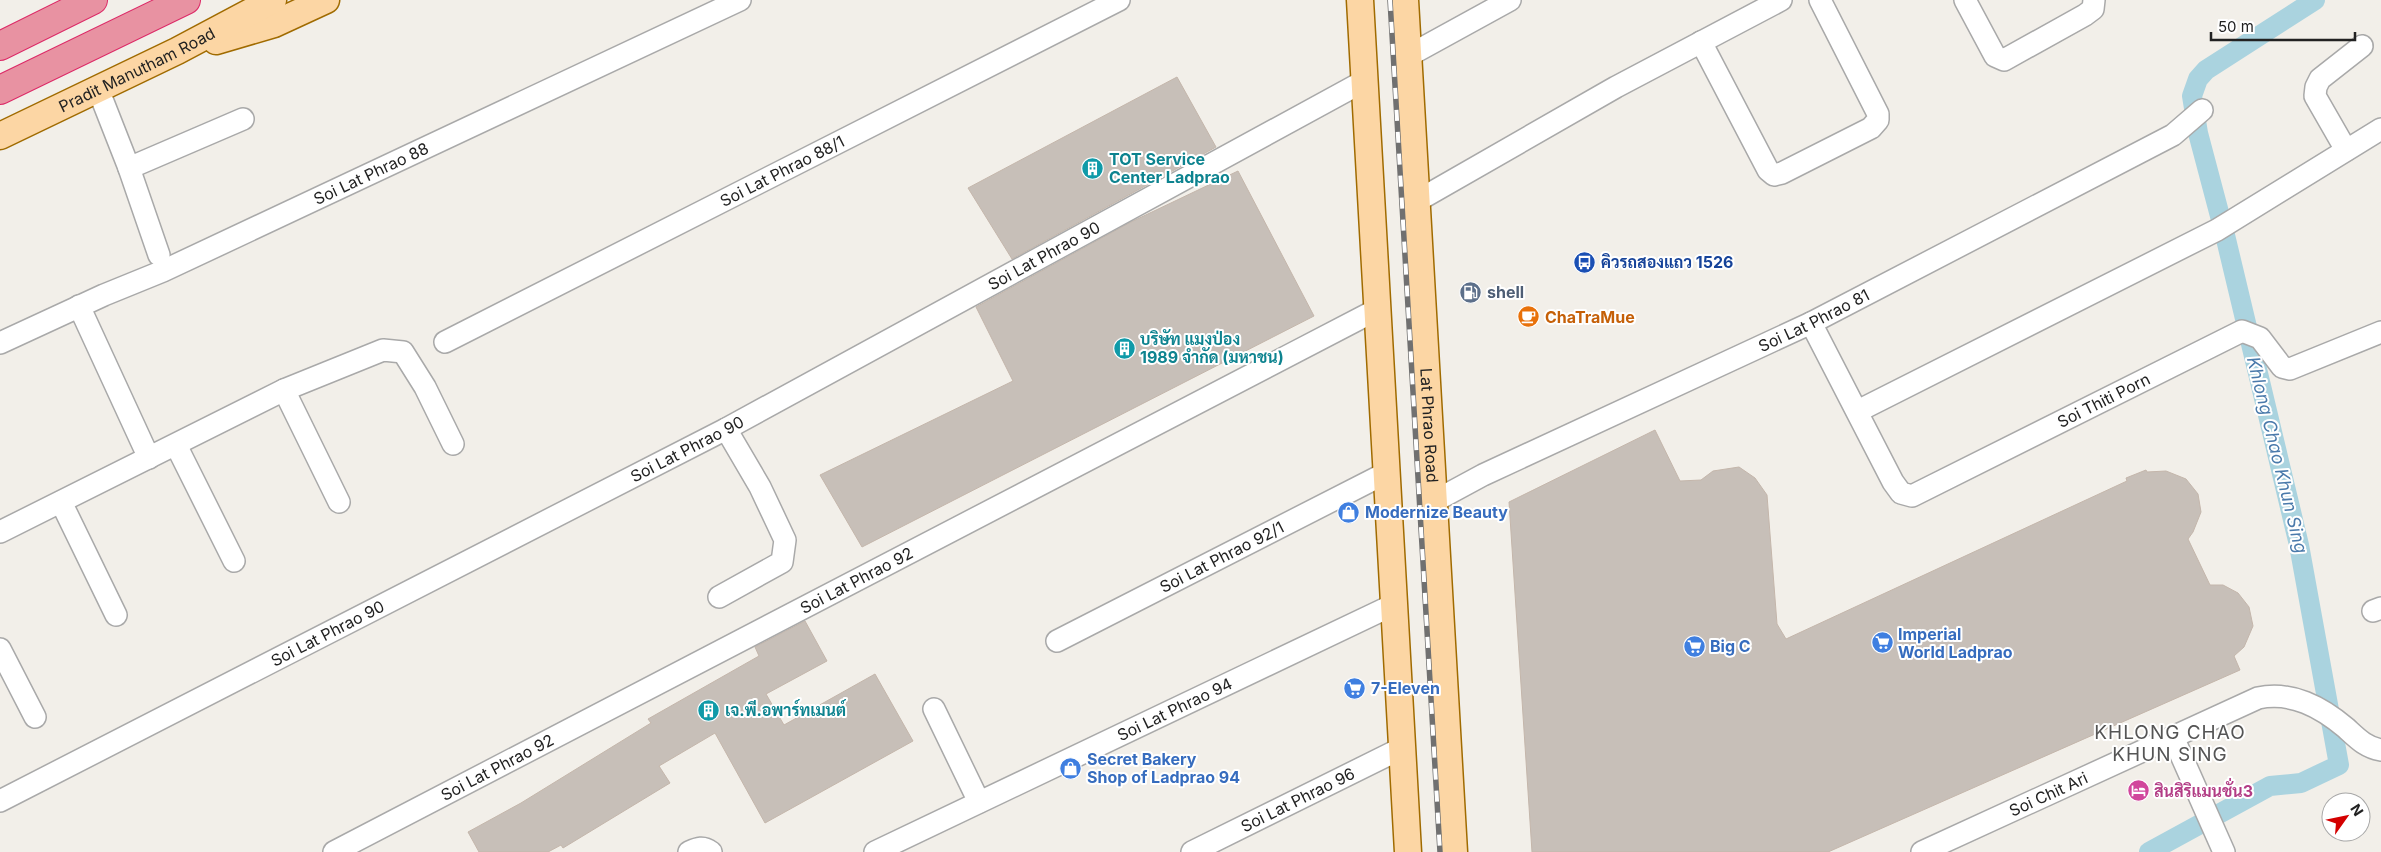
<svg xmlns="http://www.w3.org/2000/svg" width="2381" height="852" viewBox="0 0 2381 852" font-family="Inter,Sarabun,sans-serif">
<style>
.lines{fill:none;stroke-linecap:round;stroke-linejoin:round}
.canal{stroke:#aad3df;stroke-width:20}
.building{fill:#c7bfb8;stroke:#c4b6ab}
.minor-casing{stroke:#a9a9a9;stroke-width:24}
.major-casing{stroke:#a06b00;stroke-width:29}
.highway-casing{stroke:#dc2a67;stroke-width:30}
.minor{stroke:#fff;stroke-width:21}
.major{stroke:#fcd6a4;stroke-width:26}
.highway{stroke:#e892a2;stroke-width:28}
.rail-casing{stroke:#707070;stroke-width:5.5}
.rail{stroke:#fff;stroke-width:4;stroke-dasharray:11;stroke-linecap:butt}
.labels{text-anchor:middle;stroke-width:4;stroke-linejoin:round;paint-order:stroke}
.street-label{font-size:16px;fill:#222;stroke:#fff}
.culture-label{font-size:16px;font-weight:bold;fill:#0d838f;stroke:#fff;text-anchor:start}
.transit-label{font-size:16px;font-weight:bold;fill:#164399;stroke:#fff;text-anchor:start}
.service-label{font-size:16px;font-weight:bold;fill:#4e5e75;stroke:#fff;text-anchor:start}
.food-label{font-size:16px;font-weight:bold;fill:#c56008;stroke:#fff;text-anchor:start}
.shop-label{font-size:16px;font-weight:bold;fill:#366cbe;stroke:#fff;text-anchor:start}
.hotel-label{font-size:16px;font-weight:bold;fill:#b23c85;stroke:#fff;text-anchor:start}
.water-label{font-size:18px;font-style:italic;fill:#4a7aab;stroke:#fff}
.quarter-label{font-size:19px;letter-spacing:1px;fill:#555;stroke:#fff}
</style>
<rect width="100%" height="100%" fill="#f2efe9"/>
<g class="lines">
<path class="canal" d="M 2149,852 L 2270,786 L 2301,783 L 2339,765 L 2299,545 L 2225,235 L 2198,133 L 2192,96 L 2198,79 L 2206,70 L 2315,0"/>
</g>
<path class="building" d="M 1177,77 L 1216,147 L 1012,259 L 968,188 Z
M 1238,171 L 1314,316 L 862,547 L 820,475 L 1013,381 L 976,307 L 1131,222 Z
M 1655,430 L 1680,481 L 1701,480 L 1713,471 L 1739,467 L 1755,478 L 1767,495 L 1777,624 L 1786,639 L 2127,481 L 2126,478 L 2146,470 L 2147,472 L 2166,471 L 2186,479 L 2198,494 L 2201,512 L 2193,532 L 2188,539 L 2210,585 L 2223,585 L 2238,593 L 2249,607 L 2253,626 L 2244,647 L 2234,656 L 2240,670 L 1828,852 L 1532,852 L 1509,502 Z
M 805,621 L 827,661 L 766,694 L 784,725 L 875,674 L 913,741 L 765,823 L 715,733 L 659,766 L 670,783 L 563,848 L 561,845 L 548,852 L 479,852 L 468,832 L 521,803 L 651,723 L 648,719 L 759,656 L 755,647 Z"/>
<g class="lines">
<defs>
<g id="minor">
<path d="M 1965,0 L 1995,56 L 2004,60 L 2085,15 L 2093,9 L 2094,0"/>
<path d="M 1701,42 L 1768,170 L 1774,175 L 1782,173 L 1871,128 L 1878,120 L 1878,114 L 1820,0"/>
<path d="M 1408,56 L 1510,0"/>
<path d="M 98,89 L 129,168 L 243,119"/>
<path d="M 2346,150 L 2315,96 L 2316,87 L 2320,79 L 2362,46"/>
<path d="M 129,168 L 159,255"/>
<path d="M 1417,201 L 1616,87 L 1781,0"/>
<path d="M 79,306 L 149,458"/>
<path id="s1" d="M 1811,323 L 1893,482 L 1901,493 L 1912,496 L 2242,331 L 2260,338 L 2282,367 L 2290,369 L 2381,332"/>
<path id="s2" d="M 445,342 L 1119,0"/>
<path id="s3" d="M 0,343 L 104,295 L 163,271 L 740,0"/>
<path d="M 284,390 L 339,502"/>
<path d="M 1858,411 L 2217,230 L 2381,129"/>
<path d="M 176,445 L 234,561"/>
<path d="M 61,502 L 116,615"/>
<path id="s4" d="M 1433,502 L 1483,475 L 1811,323 L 2173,135 L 2202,110"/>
<path d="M 0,532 L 284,390 L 383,350 L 403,352 L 425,387 L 453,444"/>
<path d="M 719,597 L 782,562 L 785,540 L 760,487 L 726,429"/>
<path d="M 2373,611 L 2381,608"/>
<path id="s5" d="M 1057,641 L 1386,473"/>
<path d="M 0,649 L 35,717"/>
<path d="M 934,709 L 979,802"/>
<path d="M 2173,737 L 2224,852"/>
<path id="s6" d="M 0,801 L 726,429 L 1366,80"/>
<path id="s7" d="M 334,852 L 1378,309"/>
<path d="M 689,852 C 698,848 703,846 711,852"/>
<path id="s8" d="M 875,852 L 1393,605"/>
<path id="s9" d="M 1192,852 L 1402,748"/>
<path id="s10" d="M 1922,852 L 2258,698 C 2292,691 2321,707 2346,728 C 2357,738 2365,747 2381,750"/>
</g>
<g id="major">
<path d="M 1360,0 L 1408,852"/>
<path id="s11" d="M 1405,0 L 1454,852"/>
<path d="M 216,41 L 274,24 L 326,0"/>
<path id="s12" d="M 0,136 L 177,51 L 273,0"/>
</g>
<path id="highway" d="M 0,46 L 93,0
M 0,90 L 186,0"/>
</defs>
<use href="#minor" class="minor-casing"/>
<use href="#major" class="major-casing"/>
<use href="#highway" class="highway-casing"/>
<use href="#minor" class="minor"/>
<use href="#major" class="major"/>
<use href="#highway" class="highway"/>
<defs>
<path id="rail" d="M 1390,0 L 1440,852"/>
</defs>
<use href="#rail" class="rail-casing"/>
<use href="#rail" class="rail"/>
</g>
<defs>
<symbol id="building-disc" viewBox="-11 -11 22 22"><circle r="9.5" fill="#0f9aa8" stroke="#fff"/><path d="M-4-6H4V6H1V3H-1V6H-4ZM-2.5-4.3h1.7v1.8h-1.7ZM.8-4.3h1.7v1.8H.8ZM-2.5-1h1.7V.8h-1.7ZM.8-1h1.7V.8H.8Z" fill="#fff"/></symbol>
<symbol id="bus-disc" viewBox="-11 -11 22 22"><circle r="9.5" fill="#1a4fb4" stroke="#fff"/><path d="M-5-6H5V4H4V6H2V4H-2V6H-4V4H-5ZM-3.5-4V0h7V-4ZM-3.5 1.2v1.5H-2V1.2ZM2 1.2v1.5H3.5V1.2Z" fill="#fff"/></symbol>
<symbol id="fuel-disc" viewBox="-11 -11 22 22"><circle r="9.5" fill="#5c6f8a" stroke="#fff"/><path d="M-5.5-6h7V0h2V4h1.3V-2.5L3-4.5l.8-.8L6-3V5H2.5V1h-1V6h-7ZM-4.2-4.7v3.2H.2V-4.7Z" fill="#fff"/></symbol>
<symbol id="cafe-disc" viewBox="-11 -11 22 22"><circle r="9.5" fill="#e8710a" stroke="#fff"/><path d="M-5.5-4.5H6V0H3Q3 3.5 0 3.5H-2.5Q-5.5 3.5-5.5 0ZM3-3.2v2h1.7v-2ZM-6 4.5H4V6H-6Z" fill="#fff"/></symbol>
<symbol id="shop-disc" viewBox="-11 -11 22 22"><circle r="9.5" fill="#3f7fe0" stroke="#fff"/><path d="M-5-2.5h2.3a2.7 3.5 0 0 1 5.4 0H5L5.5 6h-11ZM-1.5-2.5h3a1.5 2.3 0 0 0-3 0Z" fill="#fff"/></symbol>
<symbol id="supermarket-disc" viewBox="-11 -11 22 22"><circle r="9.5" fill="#3f7fe0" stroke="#fff"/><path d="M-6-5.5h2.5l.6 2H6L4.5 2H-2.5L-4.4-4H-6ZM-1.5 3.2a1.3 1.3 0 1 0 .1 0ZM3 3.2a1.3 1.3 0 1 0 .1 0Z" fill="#fff"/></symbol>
<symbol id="hotel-disc" viewBox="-11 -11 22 22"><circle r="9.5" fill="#d1479c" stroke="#fff"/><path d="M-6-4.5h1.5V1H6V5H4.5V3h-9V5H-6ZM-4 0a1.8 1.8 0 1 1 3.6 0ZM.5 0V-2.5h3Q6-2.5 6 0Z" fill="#fff"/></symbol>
</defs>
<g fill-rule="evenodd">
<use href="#building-disc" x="1080" y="156" width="25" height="25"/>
<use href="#bus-disc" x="1572" y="250" width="25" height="25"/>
<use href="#fuel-disc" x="1458" y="280" width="25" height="25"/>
<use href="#cafe-disc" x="1516" y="304" width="25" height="25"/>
<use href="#building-disc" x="1112" y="336" width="25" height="25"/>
<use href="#shop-disc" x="1336" y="500" width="25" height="25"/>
<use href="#supermarket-disc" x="1870" y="630" width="25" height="25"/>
<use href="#supermarket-disc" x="1682" y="634" width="25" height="25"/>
<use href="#supermarket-disc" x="1342" y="676" width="25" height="25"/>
<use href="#building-disc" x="696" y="698" width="25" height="25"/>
<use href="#shop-disc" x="1058" y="756" width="25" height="25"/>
<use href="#hotel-disc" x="2126" y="778" width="25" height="25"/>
</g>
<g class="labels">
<g class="street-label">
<text dy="6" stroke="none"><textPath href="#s12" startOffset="152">Pradit Manutham Road</textPath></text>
<text dy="6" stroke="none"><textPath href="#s2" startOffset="378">Soi Lat Phrao 88/1</textPath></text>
<text dy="6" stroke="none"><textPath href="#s3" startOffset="408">Soi Lat Phrao 88</textPath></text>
<text dy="6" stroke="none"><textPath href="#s6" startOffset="1178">Soi Lat Phrao 90</textPath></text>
<text dy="6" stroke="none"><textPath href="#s4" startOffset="422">Soi Lat Phrao 81</textPath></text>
<text dy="6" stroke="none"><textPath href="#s1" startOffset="418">Soi Thiti Porn</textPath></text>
<text dy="6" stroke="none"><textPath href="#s11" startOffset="426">Lat Phrao Road</textPath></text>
<text dy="6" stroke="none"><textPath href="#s6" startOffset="772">Soi Lat Phrao 90</textPath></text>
<text dy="6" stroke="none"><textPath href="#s5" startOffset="185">Soi Lat Phrao 92/1</textPath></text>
<text dy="6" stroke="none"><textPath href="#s7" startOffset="589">Soi Lat Phrao 92</textPath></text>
<text dy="6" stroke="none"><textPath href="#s6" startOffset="368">Soi Lat Phrao 90</textPath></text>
<text dy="6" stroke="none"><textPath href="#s8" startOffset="332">Soi Lat Phrao 94</textPath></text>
<text dy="6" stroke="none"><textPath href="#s7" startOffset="184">Soi Lat Phrao 92</textPath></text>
<text dy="6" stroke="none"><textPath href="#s10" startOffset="139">Soi Chit Ari</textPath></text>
<text dy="6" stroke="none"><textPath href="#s9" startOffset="118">Soi Lat Phrao 96</textPath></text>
</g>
<g class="culture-label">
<text x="1109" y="165">TOT Service<tspan x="1109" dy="18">Center Ladprao</tspan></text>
<text x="1140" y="345">บริษัท แมงป่อง<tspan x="1140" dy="18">1989 จำกัด (มหาชน)</tspan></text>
<text x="725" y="716">เจ.พี.อพาร์ทเมนต์</text>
</g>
<g class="transit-label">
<text x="1601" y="268">คิวรถสองแถว 1526</text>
</g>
<g class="service-label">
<text x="1487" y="298">shell</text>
</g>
<g class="food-label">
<text x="1545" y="323">ChaTraMue</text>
</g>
<g class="shop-label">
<text x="1365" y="518">Modernize Beauty</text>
<text x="1898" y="640">Imperial<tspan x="1898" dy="18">World Ladprao</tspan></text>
<text x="1710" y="652">Big C</text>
<text x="1371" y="694">7-Eleven</text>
<text x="1087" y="765">Secret Bakery<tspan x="1087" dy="18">Shop of Ladprao 94</tspan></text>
</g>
<g class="hotel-label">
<text x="2154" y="797">สินสิริแมนชั่น3</text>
</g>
<g class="water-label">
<text transform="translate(2277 455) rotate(76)" y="6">Khlong Chao Khun Sing</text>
</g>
<g class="quarter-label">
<text x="2170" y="739">KHLONG CHAO<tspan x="2170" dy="22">KHUN SING</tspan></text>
</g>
</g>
<g transform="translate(2346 817) rotate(57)"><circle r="24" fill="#ffffff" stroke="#a7a7a7"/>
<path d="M0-4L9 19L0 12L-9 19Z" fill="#d40000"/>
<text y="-8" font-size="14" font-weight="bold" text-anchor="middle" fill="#222222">N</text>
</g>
<path d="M2211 32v8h144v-8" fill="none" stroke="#222222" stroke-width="2.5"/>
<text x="2218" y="32" font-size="15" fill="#222222" stroke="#ffffff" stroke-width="4" paint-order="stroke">50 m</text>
</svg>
